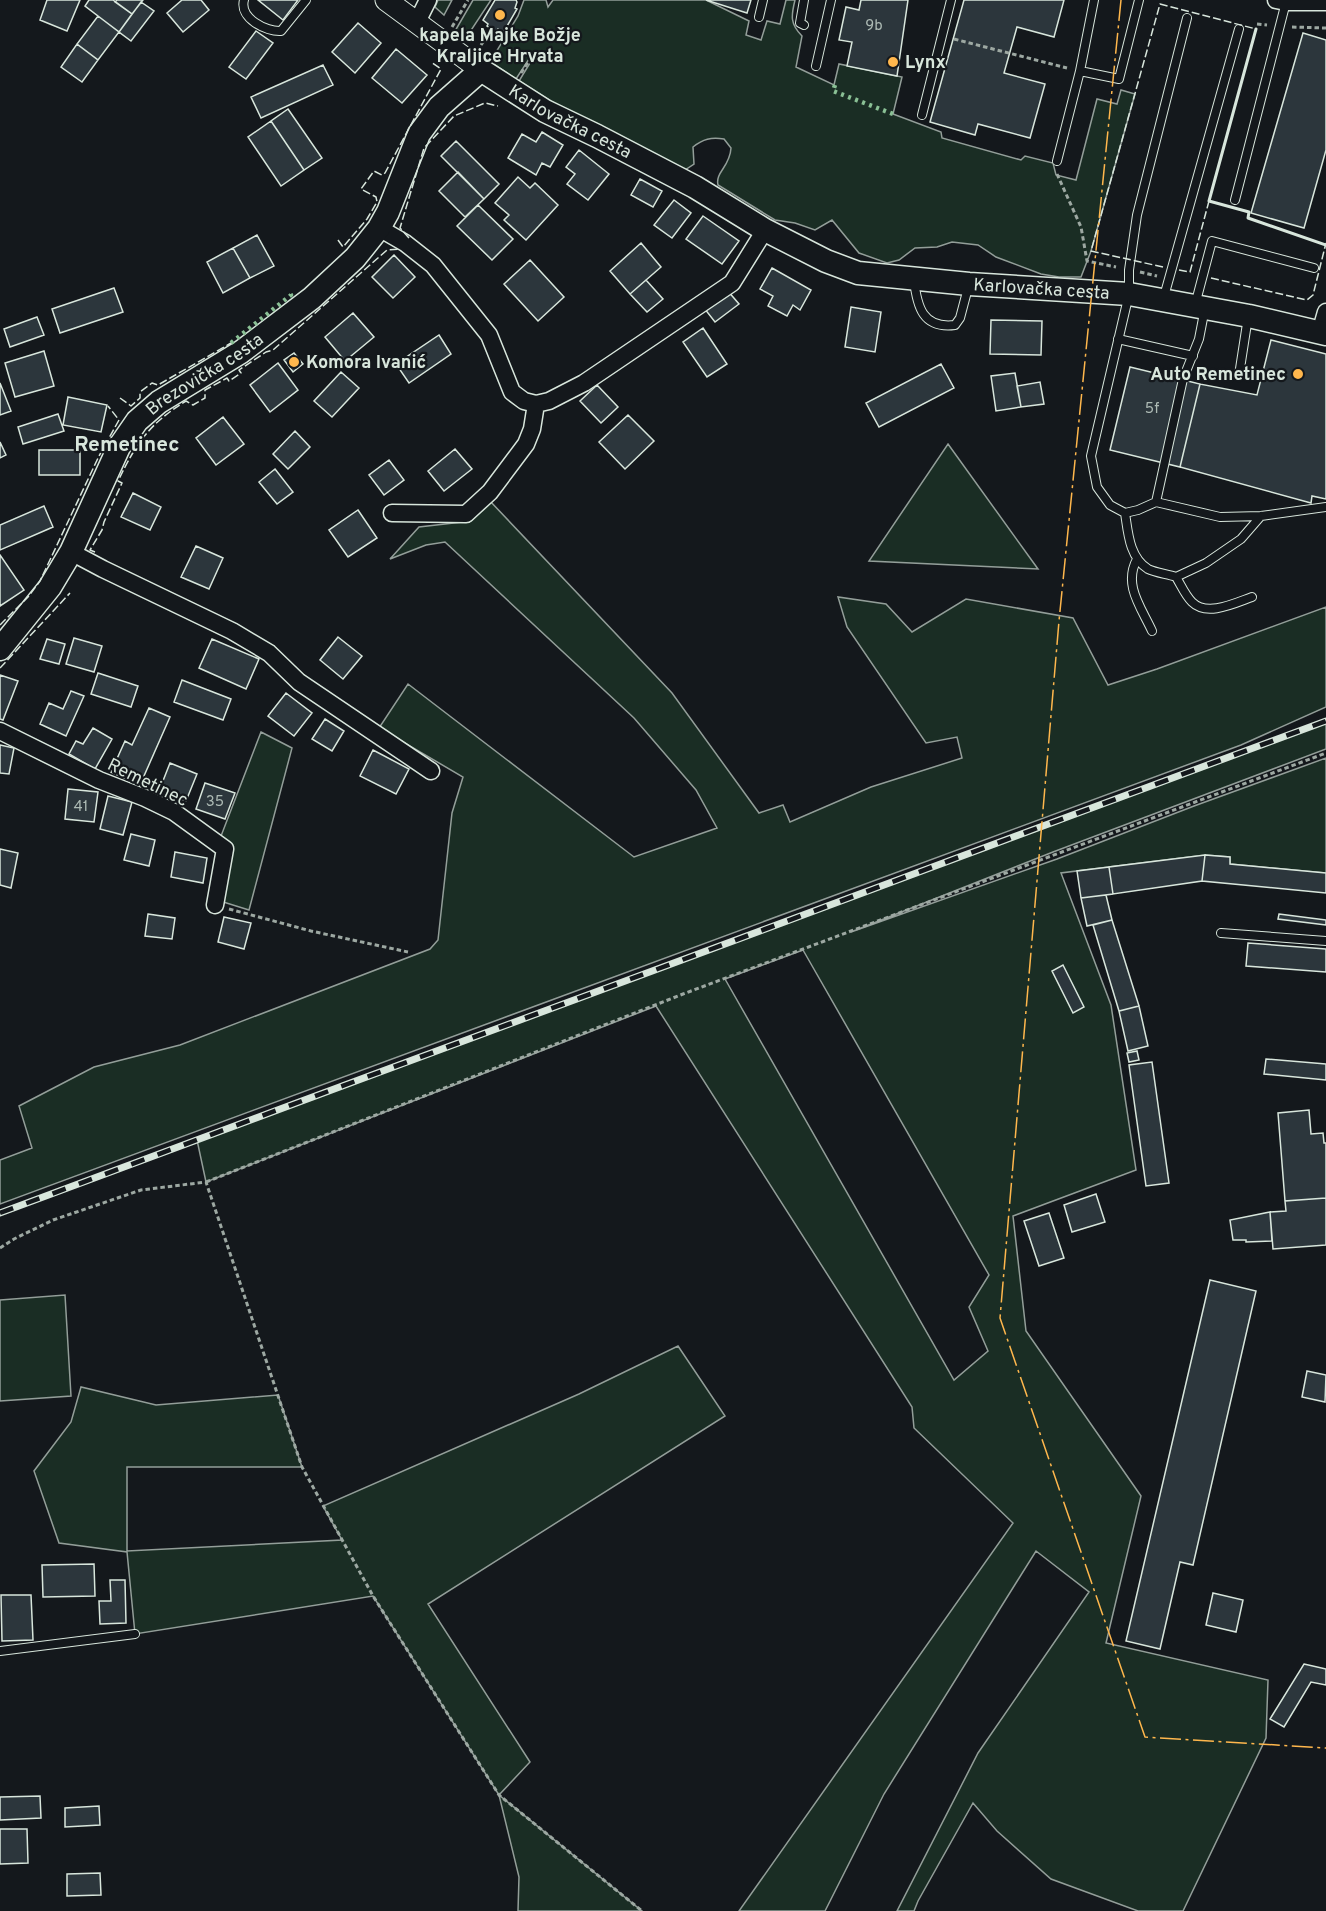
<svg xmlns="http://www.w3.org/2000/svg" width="1326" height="1911" viewBox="0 0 1326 1911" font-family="Overpass,sans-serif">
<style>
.green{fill:#1a2d24;stroke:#939e99;stroke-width:1.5;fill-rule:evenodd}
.building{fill:#2c363c;stroke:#d8e6dc;stroke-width:1.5}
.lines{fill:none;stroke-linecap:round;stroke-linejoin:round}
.service-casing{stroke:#d8e6dc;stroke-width:10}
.minor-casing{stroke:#d8e6dc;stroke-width:19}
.tertiary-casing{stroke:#d8e6dc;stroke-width:23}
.secondary-casing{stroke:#d8e6dc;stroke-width:25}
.path{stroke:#9da8a2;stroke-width:3;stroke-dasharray:4.5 3;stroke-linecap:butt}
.service{stroke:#14181c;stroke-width:8}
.minor{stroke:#14181c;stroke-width:16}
.tertiary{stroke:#14181c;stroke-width:21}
.secondary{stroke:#14181c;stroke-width:22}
.rail-casing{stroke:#d8e6dc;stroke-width:7}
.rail{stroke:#14181c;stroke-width:4.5;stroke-dasharray:14;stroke-linecap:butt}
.hedge{stroke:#8ac095;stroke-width:4.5;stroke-dasharray:3 4.5;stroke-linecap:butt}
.fence{stroke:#d8e6dc;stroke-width:1.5;stroke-dasharray:8 3;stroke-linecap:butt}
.wall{stroke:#d8e6dc;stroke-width:3}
.power{stroke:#ffb74d;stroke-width:1.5;stroke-dasharray:21 4.5 3 4.5;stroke-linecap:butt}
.poi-dot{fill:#ffb74d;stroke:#14181c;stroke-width:2}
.labels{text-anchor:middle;stroke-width:4.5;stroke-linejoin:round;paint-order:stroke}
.number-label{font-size:15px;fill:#adbab4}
.poi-label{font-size:18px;font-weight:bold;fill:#d8e6dc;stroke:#14181c;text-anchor:start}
.street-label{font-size:18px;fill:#d8e6dc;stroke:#14181c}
.quarter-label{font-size:21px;font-weight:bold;fill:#d8e6dc;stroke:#14181c}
</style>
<rect width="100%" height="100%" fill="#14181c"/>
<path class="green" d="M 438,0 L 452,0 L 444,15 L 435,7 Z
M 473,0 L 491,0 L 466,38 L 455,31 Z
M 524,0 L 546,0 L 548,7 L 553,0 L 706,0 L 749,21 L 746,35 L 761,40 L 767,21 L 780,24 L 786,0 L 795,0 C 791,16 790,24 802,36 L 796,67 L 834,85 L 839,64 L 902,77 L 893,114 L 941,132 L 942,138 L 1021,160 L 1025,156 L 1053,163 L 1056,175 L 1076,180 L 1097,99 L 1117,104 L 1121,90 L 1135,94 L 1091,251 L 1081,277 L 1059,277 L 1041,274 L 996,257 L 978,245 L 952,242 L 937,247 L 915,248 L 899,260 L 887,263 L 859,253 L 832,220 L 815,230 L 795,223 L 775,220 L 718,185 C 715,172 730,167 731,148 L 724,139 C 711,137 703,139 693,147 L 694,164 L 685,170 L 554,103 L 519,81 L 533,58 L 531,56 L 516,79 L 494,64 L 497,60 L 493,57 L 518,16 Z
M 948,444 L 1038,569 L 869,561 Z
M 489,500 L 672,693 L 759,813 L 783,805 L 790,822 L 871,787 L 962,758 L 957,737 L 926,743 L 847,627 L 838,597 L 886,604 L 912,632 L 966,599 L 1073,618 L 1108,685 L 1157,669 L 1326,607 L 1326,707 L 1241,745 L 0,1204 L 0,1160 L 32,1148 L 19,1106 L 94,1067 L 180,1045 L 430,949 L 438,940 L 452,813 L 463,777 L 379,728 L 408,684 L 634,857 L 717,828 L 696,790 L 634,718 L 445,542 L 426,545 L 390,559 L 419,527 L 471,521 Z
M 1326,721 L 1326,749 L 1053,852 L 851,932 L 1057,859 L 1194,806 L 1326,758 L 1326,873 L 1230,864 L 1230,857 L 1205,855 L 1061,873 L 1111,1005 L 1136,1170 L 1013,1216 L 1026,1331 L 1141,1496 L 1106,1643 L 1268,1680 L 1266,1738 L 1183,1911 L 1138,1911 L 1051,1879 L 997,1831 L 973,1803 L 918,1901 L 914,1911 L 897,1911 L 978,1753 L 1089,1592 L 1036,1551 L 884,1794 L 825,1911 L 739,1911 L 1013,1523 L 914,1428 L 912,1407 L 656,1006 L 206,1182 L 197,1140 ZM 803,950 L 989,1275 L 969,1307 L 988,1351 L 954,1380 L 725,979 Z
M 261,732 L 292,748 L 249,910 L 220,901 L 231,848 L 221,836 Z
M 65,1295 L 71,1396 L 0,1401 L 0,1300 Z
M 678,1346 L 725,1416 L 428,1604 L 530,1762 L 499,1795 L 642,1911 L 518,1911 L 519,1877 L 499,1795 L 373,1596 L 135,1634 L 127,1552 L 59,1543 L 34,1471 L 71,1422 L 81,1387 L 156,1405 L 278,1395 L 302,1467 L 127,1467 L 127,1551 L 342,1540 L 323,1506 L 579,1394 Z"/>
<path class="building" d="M 47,0 L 80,0 L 67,31 L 40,20 Z
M 89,0 L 113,0 L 132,14 L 119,32 L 85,6 Z
M 117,0 L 143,0 L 132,14 L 115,2 Z
M 182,0 L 201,0 L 209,10 L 183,32 L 167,13 Z
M 258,0 L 298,0 L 283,20 Z
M 495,0 L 516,0 L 517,2 L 515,8 L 517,9 L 503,33 L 498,29 L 496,32 L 487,26 L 488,24 L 483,20 Z
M 706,0 L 751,0 L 747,13 Z
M 861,0 L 908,0 L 897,76 L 847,66 L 852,42 L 839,40 L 846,7 L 859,10 Z
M 964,0 L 1064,0 L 1054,37 L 1017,27 L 1004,73 L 1045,84 L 1030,138 L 978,124 L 975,135 L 930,122 Z
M 141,2 L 154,11 L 131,41 L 119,32 Z
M 98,16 L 119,32 L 98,60 L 77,44 Z
M 358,23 L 381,43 L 355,73 L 332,52 Z
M 256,31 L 273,43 L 246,79 L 229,67 Z
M 1303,33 L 1326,40 L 1326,150 L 1304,228 L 1251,213 Z
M 77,44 L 98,60 L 82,82 L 61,67 Z
M 396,49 L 427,75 L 402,103 L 372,78 Z
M 323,65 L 333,85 L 261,118 L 251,97 Z
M 288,109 L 322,158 L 304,170 L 271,121 Z
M 271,121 L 304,170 L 281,186 L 248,137 Z
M 542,132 L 563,145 L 550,167 L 542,163 L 536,175 L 508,158 L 522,134 L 536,142 Z
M 456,141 L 499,184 L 484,199 L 441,156 Z
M 579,150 L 609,174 L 588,200 L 567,184 L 575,174 L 566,167 Z
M 458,172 L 484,199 L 465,217 L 439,191 Z
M 518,177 L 530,188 L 535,183 L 558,205 L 526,240 L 504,220 L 509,215 L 495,203 Z
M 640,179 L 662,191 L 653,207 L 631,195 Z
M 674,200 L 691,213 L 672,238 L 654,225 Z
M 478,205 L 513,239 L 492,260 L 457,226 Z
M 703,216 L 739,241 L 722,264 L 686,239 Z
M 257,235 L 274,266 L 250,278 L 233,248 Z
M 641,243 L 661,267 L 630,294 L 610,271 Z
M 233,248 L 250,278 L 223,293 L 207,262 Z
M 394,255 L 415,277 L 393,298 L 372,277 Z
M 530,260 L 564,297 L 538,321 L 504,284 Z
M 772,268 L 811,290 L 800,310 L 793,305 L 787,316 L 768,306 L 773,296 L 760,289 Z
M 646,280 L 663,299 L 647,312 L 630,294 Z
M 114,288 L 123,312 L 60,333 L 52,309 Z
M 727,290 L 739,304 L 715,322 L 704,308 Z
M 851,307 L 881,312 L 875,352 L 845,347 Z
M 353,313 L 374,337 L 345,361 L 325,337 Z
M 37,317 L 44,335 L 10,347 L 4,329 Z
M 991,320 L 1042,321 L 1041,355 L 990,354 Z
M 703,328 L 727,364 L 707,377 L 683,342 Z
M 439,335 L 451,354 L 409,383 L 396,364 Z
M 1271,340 L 1326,354 L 1326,499 L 1312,496 L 1311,503 L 1180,467 L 1200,384 L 1257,395 Z
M 44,351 L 54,386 L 15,397 L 5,363 Z
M 294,353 L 303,364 L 293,372 L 284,360 Z
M 278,363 L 298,390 L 270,412 L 250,385 Z
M 941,364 L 954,388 L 879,427 L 866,403 Z
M 1130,367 L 1200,384 L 1180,467 L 1110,450 Z
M 341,372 L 359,388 L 332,417 L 314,401 Z
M 1015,373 L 1021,407 L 996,411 L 991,376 Z
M 1040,382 L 1044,404 L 1021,407 L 1017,386 Z
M 0,383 L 11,411 L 0,415 Z
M 597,385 L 618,407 L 601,423 L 580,401 Z
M 68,397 L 107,405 L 101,432 L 63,425 Z
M 58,414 L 64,431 L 23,444 L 18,427 Z
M 628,415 L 654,441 L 625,469 L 599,442 Z
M 223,417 L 244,444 L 216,465 L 196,438 Z
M 295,431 L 310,447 L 288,469 L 273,454 Z
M 0,442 L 6,455 L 0,458 Z
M 455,449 L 472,469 L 444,491 L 428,471 Z
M 39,450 L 80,450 L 80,475 L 39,475 Z
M 389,460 L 404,480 L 384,495 L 369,475 Z
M 275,469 L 293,492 L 277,504 L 259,482 Z
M 133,493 L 161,507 L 150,530 L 121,517 Z
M 44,506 L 53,527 L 0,550 L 0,525 Z
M 358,510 L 377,538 L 348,557 L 329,530 Z
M 196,546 L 223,558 L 209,589 L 181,577 Z
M 0,555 L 24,590 L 0,606 Z
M 338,637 L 362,656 L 343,679 L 320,660 Z
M 74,638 L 102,646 L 94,672 L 66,664 Z
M 47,639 L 65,644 L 59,664 L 40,659 Z
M 212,639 L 259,659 L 246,689 L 199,668 Z
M 98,673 L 138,686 L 131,707 L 91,694 Z
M 0,675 L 18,681 L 3,720 L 0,719 Z
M 182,680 L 231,699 L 223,720 L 174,702 Z
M 71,691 L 84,696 L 66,736 L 40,724 L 49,703 L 63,709 Z
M 286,693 L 312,713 L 294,736 L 268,716 Z
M 149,708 L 170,717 L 140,785 L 111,772 L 125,741 L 132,745 Z
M 325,719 L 344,731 L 332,751 L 312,739 Z
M 93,728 L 112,739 L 95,769 L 69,754 L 76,741 L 83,744 Z
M 0,745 L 14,748 L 9,774 L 0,773 Z
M 373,750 L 409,769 L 396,794 L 360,776 Z
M 170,763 L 197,774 L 186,801 L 159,791 Z
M 205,783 L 235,793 L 225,819 L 196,809 Z
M 68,789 L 98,792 L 94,822 L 65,819 Z
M 108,796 L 132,802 L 123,835 L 100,829 Z
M 131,834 L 155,840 L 149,866 L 124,860 Z
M 0,849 L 18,853 L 11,888 L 0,885 Z
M 175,852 L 207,858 L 203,883 L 171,877 Z
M 1205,855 L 1202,881 L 1113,894 L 1109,867 Z
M 1205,855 L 1230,857 L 1230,864 L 1326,873 L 1326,893 L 1202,881 Z
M 1109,867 L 1113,894 L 1081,898 L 1077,871 Z
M 1106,895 L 1112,920 L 1087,926 L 1081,898 Z
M 148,914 L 175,918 L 172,939 L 145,936 Z
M 1279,914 L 1326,920 L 1326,925 L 1278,919 Z
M 224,917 L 251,923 L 244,949 L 218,942 Z
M 1112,920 L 1139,1006 L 1119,1011 L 1093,925 Z
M 1248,943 L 1326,949 L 1326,972 L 1246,966 Z
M 1063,965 L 1084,1007 L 1073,1013 L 1052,971 Z
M 1139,1006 L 1148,1046 L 1128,1051 L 1119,1011 Z
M 1137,1051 L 1139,1060 L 1129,1062 L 1127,1053 Z
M 1266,1059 L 1326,1064 L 1326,1080 L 1264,1074 Z
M 1152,1062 L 1169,1183 L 1146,1186 L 1129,1065 Z
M 1309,1110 L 1311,1134 L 1323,1133 L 1324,1143 L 1326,1143 L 1326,1198 L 1285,1201 L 1278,1113 Z
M 1096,1194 L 1105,1222 L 1072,1232 L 1064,1205 Z
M 1326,1198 L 1326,1245 L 1273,1249 L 1270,1212 L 1286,1211 L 1285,1201 Z
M 1270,1212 L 1272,1241 L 1246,1242 L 1246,1240 L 1233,1240 L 1230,1220 Z
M 1049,1213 L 1064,1258 L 1039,1266 L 1024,1221 Z
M 1210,1280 L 1256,1291 L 1193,1565 L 1180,1562 L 1160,1649 L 1126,1641 Z
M 1307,1371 L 1326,1375 L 1325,1402 L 1302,1397 Z
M 94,1564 L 95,1596 L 43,1597 L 42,1565 Z
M 110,1580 L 125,1580 L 126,1623 L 100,1624 L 99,1601 L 111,1601 Z
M 1213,1593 L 1243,1600 L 1236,1632 L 1206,1625 Z
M 1,1595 L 31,1595 L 33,1640 L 2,1641 Z
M 1304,1664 L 1326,1669 L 1326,1685 L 1311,1682 L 1284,1727 L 1270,1719 Z
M 40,1796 L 41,1818 L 0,1820 L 0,1797 Z
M 99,1806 L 100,1825 L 65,1827 L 65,1808 Z
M 0,1829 L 27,1829 L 28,1863 L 0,1864 Z
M 100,1873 L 101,1895 L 67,1896 L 67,1874 Z"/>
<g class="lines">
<defs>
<path id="service" d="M 244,0 C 239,18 266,32 281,31 L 306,0
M 804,0 L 800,23 L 804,25
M 759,17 L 763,0
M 1187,18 L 1137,215 L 1129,270 L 1129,294 L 1091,456 L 1097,487 L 1110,505 L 1125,513 L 1138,510 L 1156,502 L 1183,379 L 1199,339 L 1205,308
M 816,66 L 831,0
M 1080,71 L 1119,79 L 1139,0
M 922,115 L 951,0
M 1057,161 L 1080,71 L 1094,0
M 1235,200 L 1286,2
M 914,280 C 917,307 923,329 955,325 L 960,318 L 969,284
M 1163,300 L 1239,29
M 1195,305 L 1212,241 L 1314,268
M 1118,339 L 1193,356
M 1239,375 L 1248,317
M 1156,502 L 1220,517 L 1261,516 L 1326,507
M 1125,513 C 1128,532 1129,557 1148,569 C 1156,573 1168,574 1176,577 C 1181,585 1185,595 1192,602 C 1207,617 1235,603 1252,597
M 1137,559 C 1123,585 1141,607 1152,631
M 1176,577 L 1206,563 L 1241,539 L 1261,516
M 1221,933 L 1326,941
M 0,1651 L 135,1634"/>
<path id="minor" d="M 1276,0 L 1286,2 L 1326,2
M 417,22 L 428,0
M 379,228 L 405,243 L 433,265 L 489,335 L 512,392 L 524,401 L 536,404
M 1320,333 L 1326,312
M 392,513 L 466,514 L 490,492 L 526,444 L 532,429 L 536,404 L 549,401 L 584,383 L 732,283 L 765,230
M 71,552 L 103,569 L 232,631 L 269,653 L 299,682 L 431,771
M 0,731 L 99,780 L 145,798 L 174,812 L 225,849 L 215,905"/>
<path id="tertiary" d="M 386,0 L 481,70"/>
<g id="secondary">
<path id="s1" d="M 0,649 L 50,587 L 71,552 L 119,447 L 137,421 L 159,402 L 241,352 L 312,298 L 355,258 L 379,228 L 388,212 L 419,134 L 439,107 L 481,70 L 545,111 L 597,136 L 695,187 L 765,230 L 826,261 L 858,273 L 969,284 L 1129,294 L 1249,316 L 1326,334"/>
</g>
</defs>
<use href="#service" class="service-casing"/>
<use href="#minor" class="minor-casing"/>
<use href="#tertiary" class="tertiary-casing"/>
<use href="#secondary" class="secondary-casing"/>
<path class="path" d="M 1257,24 L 1267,25
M 452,27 L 468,0
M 1292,27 L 1326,28
M 954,39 L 1067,68
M 481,45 L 492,29
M 521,73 L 532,56
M 1057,174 L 1081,227 L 1087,261 L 1116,267
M 1140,272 L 1157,276
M 229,909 L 311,931 L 408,952
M 206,1182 L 683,994 L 1326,753
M 0,1248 L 14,1239 L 53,1220 L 141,1190 L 206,1182 L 302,1467 L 373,1596 L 499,1795 L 642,1911"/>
<use href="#service" class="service"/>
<use href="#minor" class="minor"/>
<use href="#tertiary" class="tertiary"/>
<use href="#secondary" class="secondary"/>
<defs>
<path id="rail" d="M 0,1213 L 1326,721"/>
</defs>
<use href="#rail" class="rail-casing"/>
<use href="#rail" class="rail"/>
<path class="hedge" d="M 835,85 L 833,91 L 893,114
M 231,343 L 291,295 L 289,291"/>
<path class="fence" d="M 409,238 L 400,228 L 424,148 L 454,116 L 485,103 L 498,106
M 338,240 L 343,247 L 367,219 L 377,202 L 376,197 L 361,189 L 374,171 L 382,175 L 385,173 L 441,69 L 431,62
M 1163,267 L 1091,251 L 1160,4 L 1256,29
M 1179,270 L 1190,272 L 1209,201
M 1211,278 L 1307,300 L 1313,295 L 1326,243
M 120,398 L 131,406 L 140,398 L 140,392 L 152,383 L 158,385 L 231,343
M 95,552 L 90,550 L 102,530 L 104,522 L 122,483 L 118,481 C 137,442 149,424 186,401 L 193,405 L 205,398 L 205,390 L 227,378 L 229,381 L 241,373 L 239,370 L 266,352 L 273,350 L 387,250 L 400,249
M 0,625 L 28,597 L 40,581 L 99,456 L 119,420 L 108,406
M 0,668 L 70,593"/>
<path class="wall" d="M 1256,29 L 1209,201 L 1249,212 L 1248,218 L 1326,245"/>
<path class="power" d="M 1121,0 L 1059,621 L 1000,1318 L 1145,1737 L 1326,1748"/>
</g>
<g class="poi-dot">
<circle cx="500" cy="15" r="6"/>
<circle cx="893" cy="62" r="6"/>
<circle cx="294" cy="362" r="6"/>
<circle cx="1298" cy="374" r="6"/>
</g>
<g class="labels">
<g class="number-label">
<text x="874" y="30">9b</text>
<text x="1152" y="413">5f</text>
<text x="215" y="806">35</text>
<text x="81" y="811">41</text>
</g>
<g class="poi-label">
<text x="500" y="41" text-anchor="middle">kapela Majke Božje<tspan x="500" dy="21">Kraljice Hrvata</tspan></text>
<text x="905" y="68">Lynx</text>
<text x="306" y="368">Komora Ivanić</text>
<text x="1286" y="380" text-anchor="end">Auto Remetinec</text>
</g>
<g class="street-label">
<text dy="6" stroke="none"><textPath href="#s1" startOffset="874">Karlovačka cesta</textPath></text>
<text dy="6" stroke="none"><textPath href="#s1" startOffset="1384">Karlovačka cesta</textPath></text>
<text dy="6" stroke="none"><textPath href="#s1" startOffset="350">Brezovička cesta</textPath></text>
<text transform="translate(148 782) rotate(26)" y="6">Remetinec</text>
</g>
<g class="quarter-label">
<text x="127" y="451">Remetinec</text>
</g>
</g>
</svg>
